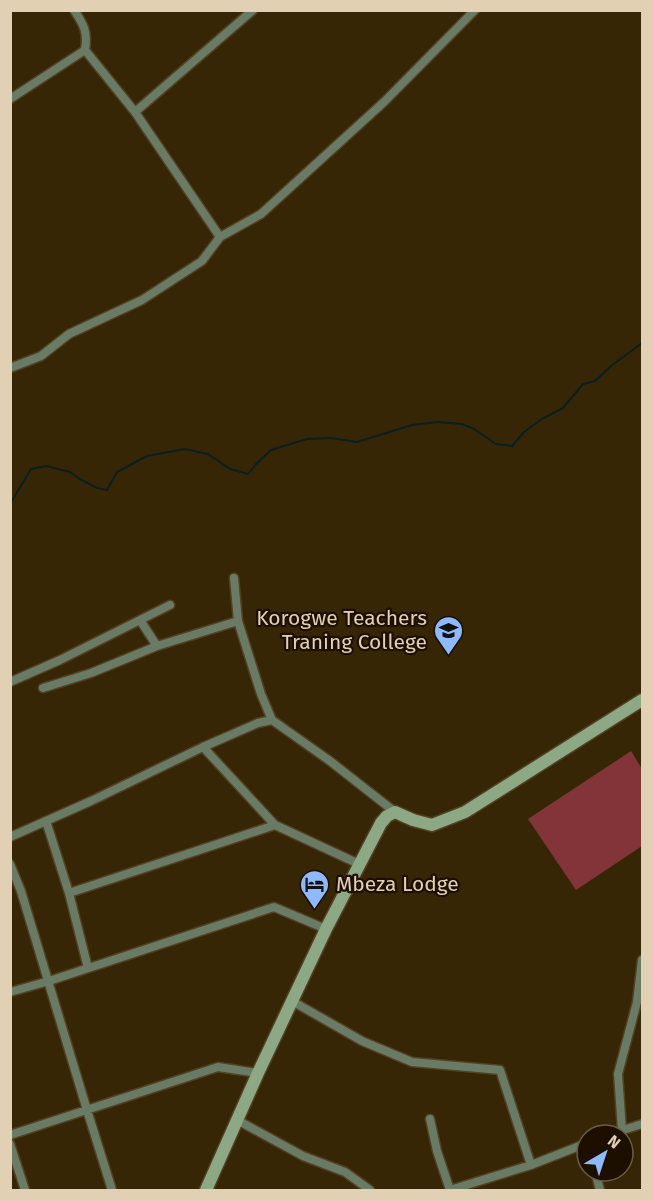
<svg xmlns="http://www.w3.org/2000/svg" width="653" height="1201" viewBox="0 0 653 1201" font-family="'Fira Sans',sans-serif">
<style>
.green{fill:#833439}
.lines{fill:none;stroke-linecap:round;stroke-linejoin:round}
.stream{stroke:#091f20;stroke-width:2}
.street-casing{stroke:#524122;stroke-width:11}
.secondary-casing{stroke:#524122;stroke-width:15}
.street{stroke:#697a65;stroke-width:8}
.secondary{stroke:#8ca885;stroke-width:12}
.labels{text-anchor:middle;stroke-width:4.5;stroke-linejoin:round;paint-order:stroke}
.poi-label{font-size:21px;fill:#e1d0b3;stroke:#1c0f00;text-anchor:end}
</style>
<rect width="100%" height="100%" fill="#372606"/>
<path class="green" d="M 631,751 L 642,769 L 642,846 L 576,890 L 528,819 Z"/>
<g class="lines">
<path class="stream" d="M 10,504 L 31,469 L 46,466 L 70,472 L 80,479 L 97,488 L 107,490 L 117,472 L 147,456 L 185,449 L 208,454 L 230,469 L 248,474 L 256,464 L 271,450 L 307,439 L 331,438 L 357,442 L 412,425 L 438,422 L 462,424 L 474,429 L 496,444 L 512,446 L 524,432 L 542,419 L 563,408 L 583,384 L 595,381 L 611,366 L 642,343"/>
<defs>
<path id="street" d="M 85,50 L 135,112 L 220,237
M 10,99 L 85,50 C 88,32 84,25 74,10
M 135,112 L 253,10
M 10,368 L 41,356 L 69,334 L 142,300 L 202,261 L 220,237 L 261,214 L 384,102 L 475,10
M 234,578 L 238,621 L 261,694 L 272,720 L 330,761 L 395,812
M 140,620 L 157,646
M 10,682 L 60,660 L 170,605
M 43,688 L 91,673 L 157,646 L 238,621
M 203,747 L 275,825 L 359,864
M 46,821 L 69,893 L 88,968
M 10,837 L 91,801 L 203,747 L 258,723 L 272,720
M 10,864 L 21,891 L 87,1110 L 112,1190
M 69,893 L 275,825
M 10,992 L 49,981 L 274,907 L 326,929
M 292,1001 L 362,1041 L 412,1062 L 500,1070 L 531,1165
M 430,1119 L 437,1151 L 450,1190
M 237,1120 L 303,1156 L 345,1172 L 370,1190
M 622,1130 L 618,1074 L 637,1002 L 642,960
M 10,1135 L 218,1067 L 258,1073
M 607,1135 L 642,1124
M 10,1144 L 25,1190
M 595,1171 L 600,1190
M 450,1190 L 531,1165 L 587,1143"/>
<path id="secondary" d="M 206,1190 L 258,1073 L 326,929 L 381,823 L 387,816 L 395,812 L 413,820 L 432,825 L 465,812 L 642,700"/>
</defs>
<use href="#street" class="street-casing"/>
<use href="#secondary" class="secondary-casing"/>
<use href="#street" class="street"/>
<use href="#secondary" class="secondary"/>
</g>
<defs>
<symbol id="university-pin" viewBox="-11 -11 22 30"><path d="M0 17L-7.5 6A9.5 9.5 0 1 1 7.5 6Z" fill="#8eb9fd" stroke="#1c0f00"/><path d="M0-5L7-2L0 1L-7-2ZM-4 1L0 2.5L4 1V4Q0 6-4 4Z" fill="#111"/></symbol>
<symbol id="hotel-pin" viewBox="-11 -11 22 30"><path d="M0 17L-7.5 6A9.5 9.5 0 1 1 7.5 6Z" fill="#8eb9fd" stroke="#1c0f00"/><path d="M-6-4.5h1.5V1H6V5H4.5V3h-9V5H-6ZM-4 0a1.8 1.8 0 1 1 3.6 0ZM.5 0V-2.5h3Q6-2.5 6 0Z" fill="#111"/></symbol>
</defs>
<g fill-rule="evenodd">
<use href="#university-pin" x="432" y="614" width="33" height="45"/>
<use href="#hotel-pin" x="298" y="868" width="33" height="45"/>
</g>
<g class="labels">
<g class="poi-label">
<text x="427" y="625">Korogwe Teachers<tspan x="427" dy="24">Traning College</tspan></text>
<text x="336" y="891" text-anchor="start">Mbeza Lodge</text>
</g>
</g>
<rect width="653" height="1201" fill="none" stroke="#e1d0b3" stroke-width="24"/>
<g transform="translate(605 1153) rotate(39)"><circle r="28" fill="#1c0f00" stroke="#6b5c48" stroke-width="1.5"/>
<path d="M0-4.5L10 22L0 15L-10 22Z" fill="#8eb9fd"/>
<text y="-9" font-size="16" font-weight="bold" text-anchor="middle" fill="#e1d0b3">N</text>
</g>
</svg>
